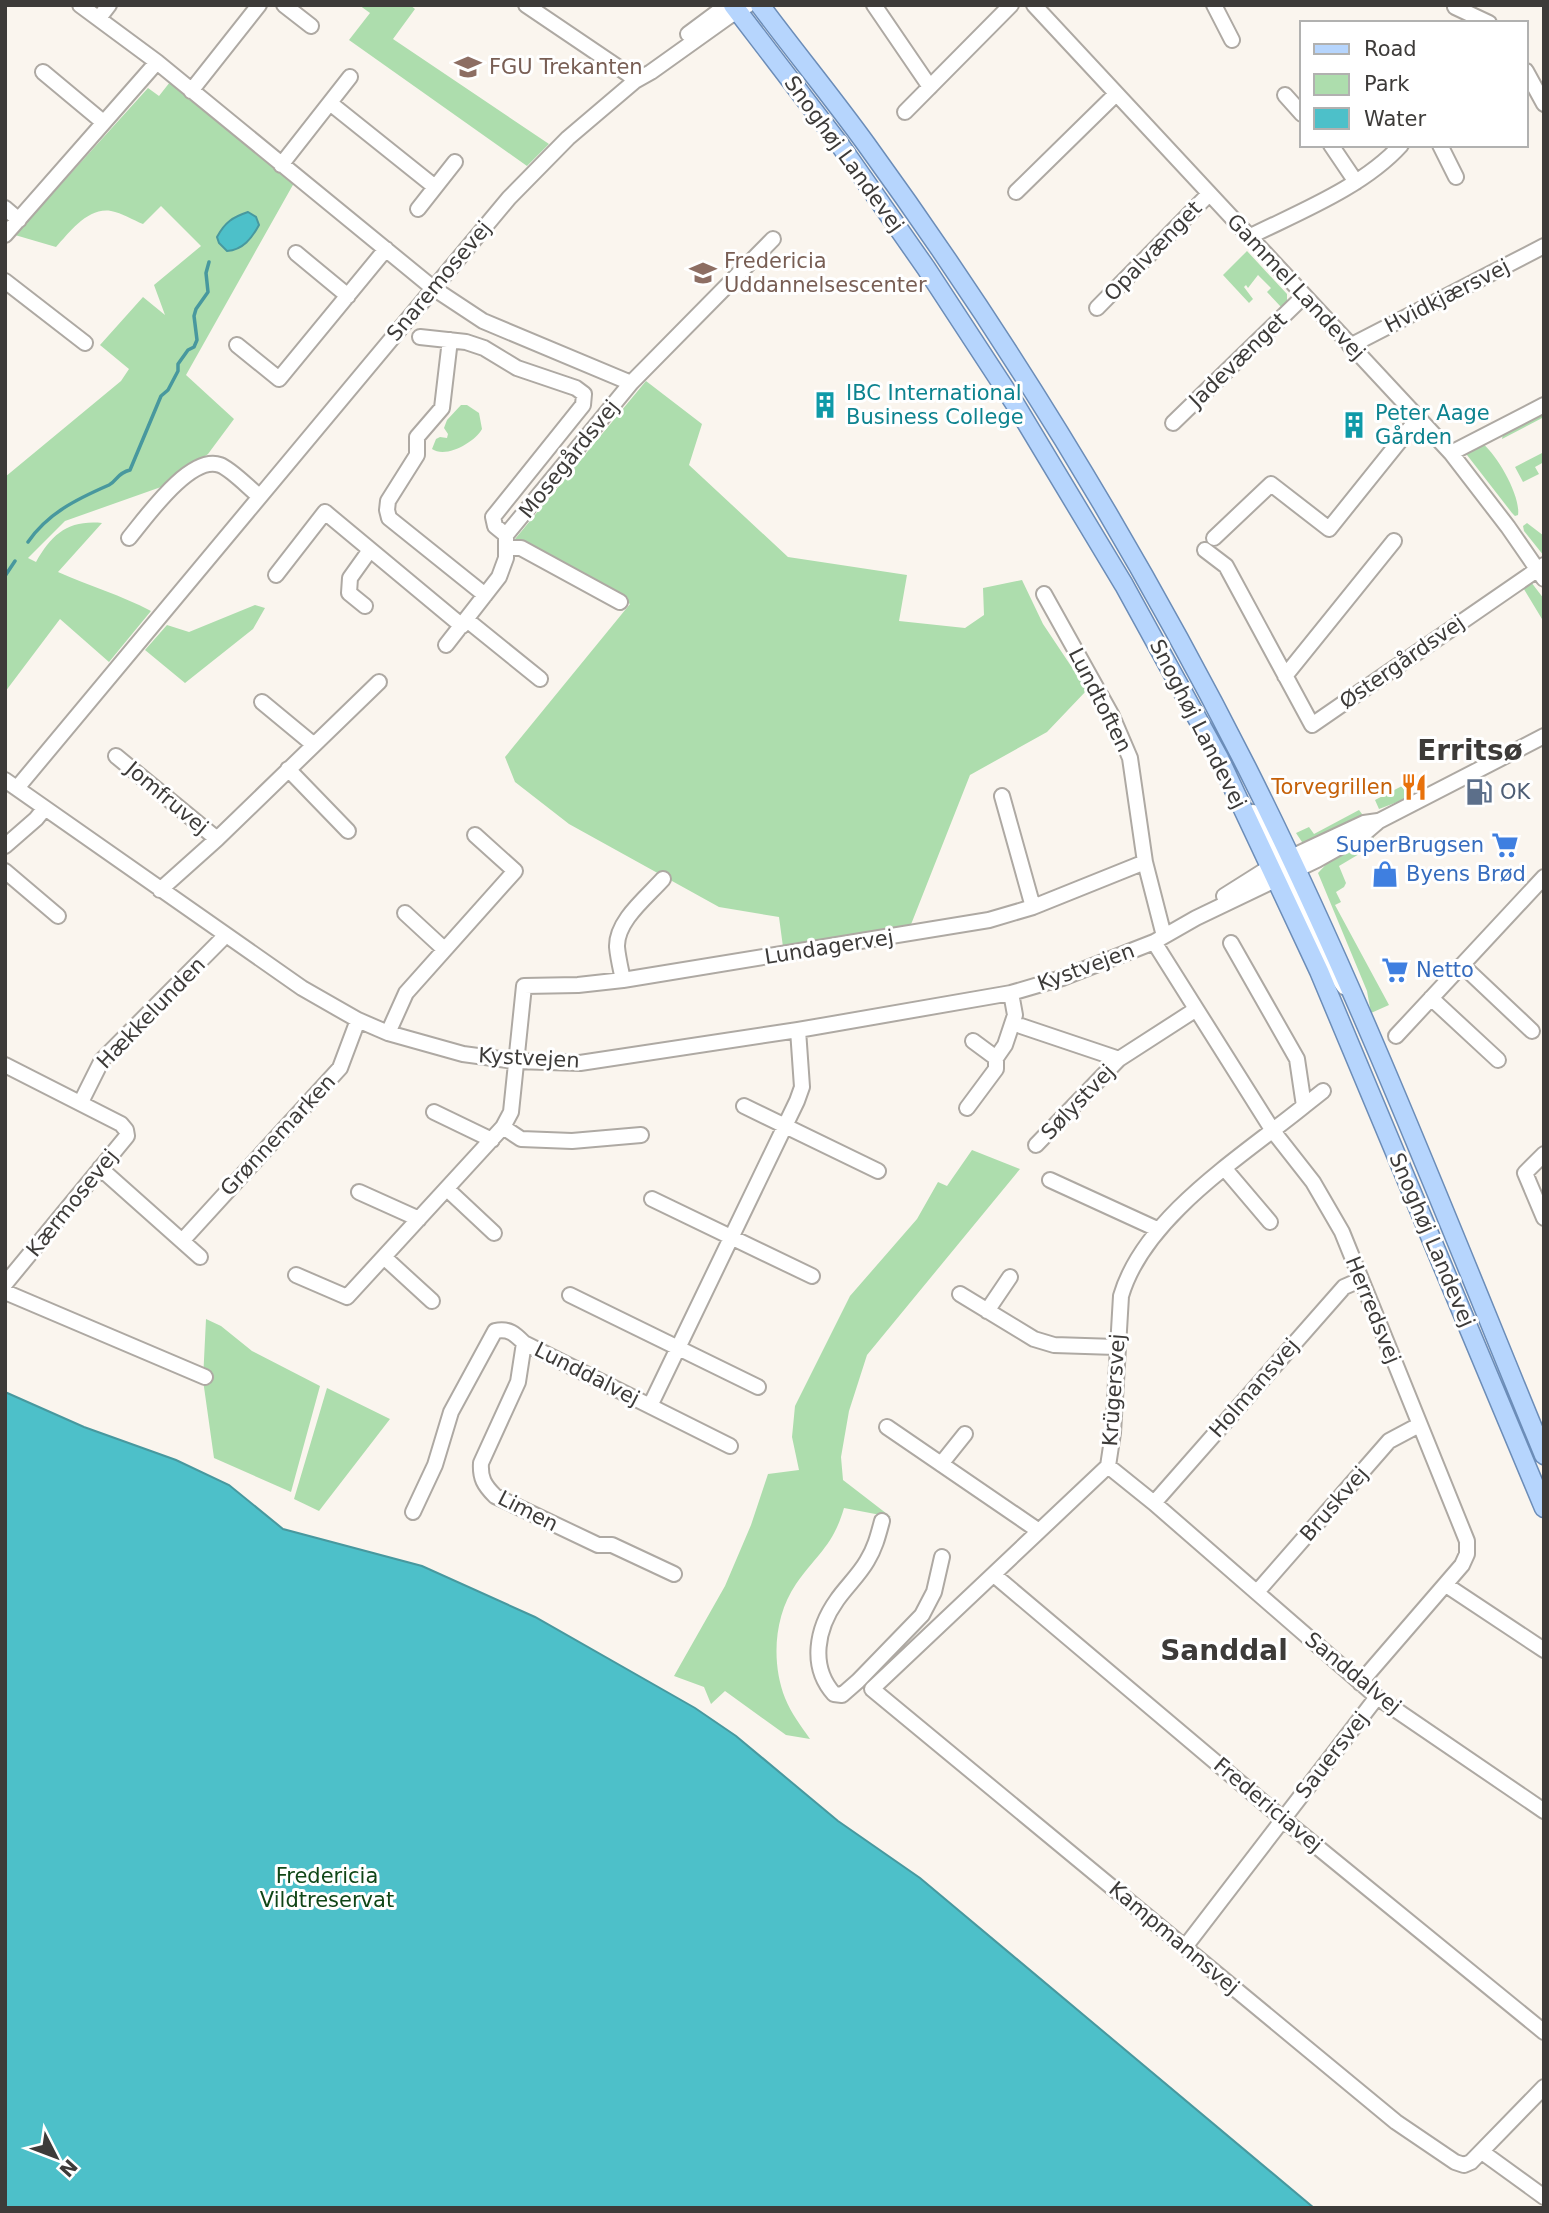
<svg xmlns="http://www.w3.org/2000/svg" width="1549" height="2213" viewBox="0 0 1549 2213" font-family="'DejaVu Sans',sans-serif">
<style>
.green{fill:#adddad}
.water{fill:#4dc0c9;stroke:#48989e;stroke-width:2}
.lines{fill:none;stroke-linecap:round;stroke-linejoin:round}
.stream{stroke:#48989e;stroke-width:3.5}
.minor-casing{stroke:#aea9a3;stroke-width:18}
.major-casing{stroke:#6c8db8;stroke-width:21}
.minor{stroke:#fff;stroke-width:14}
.major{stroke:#b6d5fd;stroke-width:18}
.labels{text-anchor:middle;stroke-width:6;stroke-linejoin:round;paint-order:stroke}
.education-label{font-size:21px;fill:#785e54;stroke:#fff;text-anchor:start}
.street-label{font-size:21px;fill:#3d3b39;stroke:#fff}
.culture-label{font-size:21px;fill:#0d838f;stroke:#fff;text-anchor:start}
.food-label{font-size:21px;fill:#c56008;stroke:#fff;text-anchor:end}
.service-label{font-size:21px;fill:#4e5e75;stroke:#fff;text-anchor:start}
.shop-label{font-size:21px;fill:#366cbe;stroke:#fff;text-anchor:start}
.park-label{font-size:21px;fill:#104617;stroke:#fff}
.district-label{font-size:28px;font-weight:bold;fill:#3d3b39;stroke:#fff}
</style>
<rect width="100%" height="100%" fill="#faf5ee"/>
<path class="green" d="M 359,5 L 410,5 L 415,9 L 393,39 L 549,144 L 527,166 L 349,40 L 370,13 Z
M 170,82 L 294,183 L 186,375 L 234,419 L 208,454 L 161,487 L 65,521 L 28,558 L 36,562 C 52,534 68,520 102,523 L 58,572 C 89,586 121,595 151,611 L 109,662 L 60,619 L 5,692 L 5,477 L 121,381 L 129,369 L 100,345 L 143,297 L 165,315 L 154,285 L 201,246 L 161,206 L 143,224 C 133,220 122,213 111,211 C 88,207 70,232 56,247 L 15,235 L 148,88 L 159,96 Z
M 1247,251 L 1287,294 L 1287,302 L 1281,307 L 1267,292 L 1271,288 L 1258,275 L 1248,288 L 1246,285 L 1244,287 L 1253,299 L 1249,303 L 1223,275 Z
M 646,381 L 702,424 L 689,465 L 788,557 L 907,575 L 899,621 L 965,628 L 984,615 L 983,588 L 1022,580 L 1043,624 L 1087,690 L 1047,732 L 970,775 L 910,927 L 783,947 L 779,917 L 719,907 L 569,824 L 515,782 L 505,757 L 630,604 L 515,539 Z
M 461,405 L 467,405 L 479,413 L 482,429 C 475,442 446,459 432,449 L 436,439 L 440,437 L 447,438 L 448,434 L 444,428 L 447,420 Z
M 1544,412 L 1544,417 L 1502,439 L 1503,434 Z
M 1483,444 C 1498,456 1521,497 1518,515 L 1515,516 L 1512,513 L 1467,455 L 1467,453 Z
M 1544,452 L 1544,462 L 1535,467 L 1539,474 L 1523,482 L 1515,467 Z
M 1527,523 L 1544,536 L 1544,556 L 1524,531 L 1523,526 Z
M 1531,582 L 1544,599 L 1542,619 L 1522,586 Z
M 255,605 L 265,608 L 253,629 L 185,683 L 145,650 L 167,625 L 189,632 Z
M 1402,786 L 1408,798 L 1379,809 L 1375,800 Z
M 1359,810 L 1362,814 L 1361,817 L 1306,842 L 1302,842 L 1296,833 L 1309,827 L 1314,834 Z
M 1373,836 L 1376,844 L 1339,866 L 1346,883 L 1344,887 L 1336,892 L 1341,902 L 1335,905 L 1389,1005 L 1371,1013 L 1367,991 L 1318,873 L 1333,857 Z
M 972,1150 L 1020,1169 L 867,1355 L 849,1411 L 841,1457 L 843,1480 L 891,1517 L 844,1508 C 833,1546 817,1554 796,1584 C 774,1616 771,1662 785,1698 C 791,1713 801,1726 810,1739 L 786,1735 L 725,1691 L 711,1704 L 704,1687 L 674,1676 L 725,1586 L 751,1525 L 768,1474 L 799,1470 L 792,1437 L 795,1406 L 850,1296 L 917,1219 L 938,1182 L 947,1186 Z
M 206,1319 L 221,1326 L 252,1351 L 320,1386 L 291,1492 L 214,1458 L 203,1380 Z
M 327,1388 L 390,1419 L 319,1511 L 294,1499 Z"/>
<path class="water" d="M 248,212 L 256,217 L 259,225 C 252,238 243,250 227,251 L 219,243 L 217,237 C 225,222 233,217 248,212 Z
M 5,1392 L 84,1427 L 176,1460 L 229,1485 L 283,1529 L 422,1566 L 535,1617 L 695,1708 L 736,1736 L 838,1821 L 920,1878 L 1314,2208 L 5,2208 Z"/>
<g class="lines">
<path class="stream" d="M 28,542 C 48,513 77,499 109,485 C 117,481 117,473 130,470 L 161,396 L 168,390 L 178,371 L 178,364 L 188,350 L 194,347 L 197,340 L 194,316 L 196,309 L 208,292 L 206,273 L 209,262
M 5,576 L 15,561"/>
<defs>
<path id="minor" d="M 80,5 L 157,62 L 433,288 L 483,321 L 631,383 L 773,239
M 284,5 L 311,26
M 526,5 L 628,74 L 635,81
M 874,5 L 930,87
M 1034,5 L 1451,453 L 1508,527 L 1544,579
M 1214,5 L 1232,40
M 1455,7 L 1489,23
M 99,18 L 109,5
M 688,34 L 727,5
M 1526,71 L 1544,104
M 43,72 L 103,122
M 191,91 L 259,5
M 1285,95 L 1302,114
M 330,103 L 435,187
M 905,112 L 1011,5
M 1331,145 L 1356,182
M 1440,145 L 1456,177
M 281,165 L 350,77
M 1016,192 L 1116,94
M 5,208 L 19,220
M 418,209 L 455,162
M 5,235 L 157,62
M 1249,237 C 1299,212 1363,187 1401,145
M 296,253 L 348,296
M 5,281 L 85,343
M 1097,308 L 1209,194
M 420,337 L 466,342 L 484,348 L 517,368 L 576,388 L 584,394 L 583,405 L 493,517 L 495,526 L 506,535
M 450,340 L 442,408 L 417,437 L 417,455 L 388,501 L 387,510 L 389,518 L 485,595
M 237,345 L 279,379 L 386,249
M 1350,346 L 1544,246
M 1173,423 L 1304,296
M 1451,453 L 1544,405
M 129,538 C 145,519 190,454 220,465 C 231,469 249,488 259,496
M 1214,538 L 1271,484 L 1329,529 L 1419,417
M 507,548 L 521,548 L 620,602
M 1205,550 L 1226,566 L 1312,725 L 1544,565
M 276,575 L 325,512 L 462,626
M 1044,594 L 1112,716 L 1130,758 L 1145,862 L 1164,936
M 365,606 L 349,593 L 350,578 L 370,550
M 467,620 L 540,679
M 446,645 L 499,577 L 506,558 L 506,535 L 631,383
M 1285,676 L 1394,541
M 262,702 L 314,745
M 116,756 L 217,839
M 288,769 L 348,831
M 5,780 L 302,988 L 358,1020 L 388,1033 L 463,1054 L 515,1061 L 580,1063 L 798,1030 L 1011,993 L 1062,978 L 1154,942 L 1196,918 L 1317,860 L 1365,833 L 1379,821 L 1544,736
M 17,788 L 509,198 L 568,138 L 635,81 L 651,72 L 728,17 L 748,5
M 1002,796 L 1033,907
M 1253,812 L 1279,863 L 1285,866
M 5,846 L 36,819 L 45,808
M 5,871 L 58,916
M 1280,872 L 1286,874 L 1334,973 L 1344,987
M 160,890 L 217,839 L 379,682
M 1224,896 L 1270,867 L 1364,823 L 1378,821
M 405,913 L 444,949
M 1154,942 L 1273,1131 L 1313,1182 L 1342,1232 L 1467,1541 L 1467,1554 L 1462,1565 L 1360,1683
M 1231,943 L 1297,1059 L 1304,1106 C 1241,1157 1144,1217 1121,1296 L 1113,1433 L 1108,1466 L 872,1689 L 1396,2122 L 1455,2162 L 1464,2165 L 1471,2162 L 1544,2087
M 1462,965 L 1532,1031
M 623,980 C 621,970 618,958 617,947 C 616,921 647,897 663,879
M 1431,998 L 1498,1060
M 1021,1026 L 1119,1059
M 388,1033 L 406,993 L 515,871 L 475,835
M 1396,1036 L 1544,877
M 973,1041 L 996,1058
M 5,1065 L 121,1124 L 126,1130 L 127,1136 L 5,1284
M 81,1102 L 102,1060 L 225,936
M 744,1106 L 878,1171
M 1304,1106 L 1323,1091
M 967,1108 L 996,1069 L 996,1058 L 1005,1045 L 1015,1015 L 1011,993
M 434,1112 L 492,1140
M 503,1127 L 521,1139 L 572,1141 L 641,1135
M 1036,1145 L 1119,1059 L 1195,1010
M 1544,1154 L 1525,1173 L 1544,1218
M 100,1168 L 182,1241 L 340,1068 L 358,1020
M 1225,1169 L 1270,1222
M 1050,1180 L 1157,1229
M 447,1189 L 494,1233
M 359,1192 L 419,1219
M 652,1199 L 812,1276
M 182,1241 L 200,1257
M 385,1258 L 432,1301
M 296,1275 L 347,1297 L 503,1127 L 511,1112 L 524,986 L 578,985 L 623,980 L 989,920 L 1033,907 L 1145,862
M 5,1292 L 205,1377
M 960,1294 L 1034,1339 L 1054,1345 L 1116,1347
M 570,1295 L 758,1387
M 987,1311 L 1010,1277
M 524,1343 L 518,1382 L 481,1463 C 480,1478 484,1485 495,1496 L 598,1545 L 612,1545 L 674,1574
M 650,1406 L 797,1101 L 802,1087 L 798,1030
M 887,1427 L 1039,1531
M 941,1464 L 965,1434
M 1108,1466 L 1154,1503 L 1377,1697 L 1544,1811
M 1154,1503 L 1344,1287 L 1360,1280
M 413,1512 L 435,1465 L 451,1412 L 495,1331 C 509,1328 515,1334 524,1343 L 730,1446
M 882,1521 C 878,1536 875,1548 867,1561 C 859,1575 846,1587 837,1600 C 817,1628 809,1666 834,1694 L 842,1695 L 858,1681 L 922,1615 L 934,1592 L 942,1557
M 994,1575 L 1283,1819 L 1544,2032
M 1446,1585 L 1544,1650
M 1257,1592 L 1389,1441 L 1419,1425
M 1185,1947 L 1377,1697
M 1482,2152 L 1544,2197"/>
<path id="major" d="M 733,5 L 840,145 L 926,268 L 1015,404 L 1124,585 L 1219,758 L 1319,971 L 1544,1508
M 760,5 C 795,52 832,97 866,144 C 1009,341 1137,551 1247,768 C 1359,991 1449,1225 1544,1455"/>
</defs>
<use href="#minor" class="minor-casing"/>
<use href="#major" class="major-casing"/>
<use href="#minor" class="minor"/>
<use href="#major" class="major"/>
</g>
<defs>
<symbol id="school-bare" viewBox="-9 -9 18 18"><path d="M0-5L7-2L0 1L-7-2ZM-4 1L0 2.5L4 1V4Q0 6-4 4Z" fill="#8d6e63" stroke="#fff" stroke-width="2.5" paint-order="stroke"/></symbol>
<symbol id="building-bare" viewBox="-9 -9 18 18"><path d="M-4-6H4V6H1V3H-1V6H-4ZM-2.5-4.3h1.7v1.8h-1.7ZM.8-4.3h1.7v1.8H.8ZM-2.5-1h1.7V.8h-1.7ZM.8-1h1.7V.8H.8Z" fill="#0f9aa8" stroke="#fff" stroke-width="2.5" paint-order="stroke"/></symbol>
<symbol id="restaurant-bare" viewBox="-9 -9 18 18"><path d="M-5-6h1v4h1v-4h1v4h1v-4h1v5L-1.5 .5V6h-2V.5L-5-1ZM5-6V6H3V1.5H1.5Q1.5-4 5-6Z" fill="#e8710a" stroke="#fff" stroke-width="2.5" paint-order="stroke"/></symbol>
<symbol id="fuel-bare" viewBox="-9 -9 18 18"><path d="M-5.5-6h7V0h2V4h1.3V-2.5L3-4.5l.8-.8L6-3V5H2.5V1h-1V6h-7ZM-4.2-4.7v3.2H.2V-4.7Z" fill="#5c6f8a" stroke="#fff" stroke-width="2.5" paint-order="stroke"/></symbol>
<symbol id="supermarket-bare" viewBox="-9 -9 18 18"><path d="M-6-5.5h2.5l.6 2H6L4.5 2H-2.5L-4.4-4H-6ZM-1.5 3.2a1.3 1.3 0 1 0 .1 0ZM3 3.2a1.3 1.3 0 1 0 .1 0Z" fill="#3f7fe0" stroke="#fff" stroke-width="2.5" paint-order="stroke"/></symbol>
<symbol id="shop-bare" viewBox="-9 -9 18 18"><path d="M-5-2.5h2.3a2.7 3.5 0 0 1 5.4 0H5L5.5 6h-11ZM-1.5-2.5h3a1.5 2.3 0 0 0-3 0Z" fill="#3f7fe0" stroke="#fff" stroke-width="2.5" paint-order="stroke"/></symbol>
</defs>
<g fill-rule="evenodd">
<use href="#school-bare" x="449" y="48" width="38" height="38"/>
<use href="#school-bare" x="684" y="254" width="38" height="38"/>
<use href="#building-bare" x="806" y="386" width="38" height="38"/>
<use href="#building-bare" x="1335" y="406" width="38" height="38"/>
<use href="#restaurant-bare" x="1395" y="768" width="38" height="38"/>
<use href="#fuel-bare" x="1460" y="773" width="38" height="38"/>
<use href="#supermarket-bare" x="1486" y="826" width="38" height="38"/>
<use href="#shop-bare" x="1366" y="855" width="38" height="38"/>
<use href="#supermarket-bare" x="1376" y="951" width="38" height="38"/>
</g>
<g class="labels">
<g class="education-label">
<text x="489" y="74">FGU Trekanten</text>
<text x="724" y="268">Fredericia<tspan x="724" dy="24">Uddannelsescenter</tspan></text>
</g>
<g class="street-label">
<text transform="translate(844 154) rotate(54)" y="7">Snoghøj Landevej</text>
<text transform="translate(1153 251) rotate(-46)" y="7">Opalvænget</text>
<text transform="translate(439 281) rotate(-50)" y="7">Snaremosevej</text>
<text transform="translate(1296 287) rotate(47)" y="7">Gammel Landevej</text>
<text transform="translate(1447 296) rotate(-27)" y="7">Hvidkjærsvej</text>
<text transform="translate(1238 360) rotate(-44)" y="7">Jadevænget</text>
<text transform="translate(569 459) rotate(-51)" y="7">Mosegårdsvej</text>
<text transform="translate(1402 662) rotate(-35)" y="7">Østergårdsvej</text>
<text transform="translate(1100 700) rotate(63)" y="7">Lundtoften</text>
<text transform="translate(1198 724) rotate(63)" y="7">Snoghøj Landevej</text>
<text transform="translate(167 798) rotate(40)" y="7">Jomfruvej</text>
<text transform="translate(829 947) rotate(-9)" y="7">Lundagervej</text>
<text transform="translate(1086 967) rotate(-20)" y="7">Kystvejen</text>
<text transform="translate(151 1013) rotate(-46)" y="7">Hækkelunden</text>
<text transform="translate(529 1058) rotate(3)" y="7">Kystvejen</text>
<text transform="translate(1078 1102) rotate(-46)" y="7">Sølystvej</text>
<text transform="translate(278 1135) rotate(-47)" y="7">Grønnemarken</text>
<text transform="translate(72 1203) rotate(-51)" y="7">Kærmosevej</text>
<text transform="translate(1432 1240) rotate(67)" y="7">Snoghøj Landevej</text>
<text transform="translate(1373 1310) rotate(68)" y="7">Herredsvej</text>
<text transform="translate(587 1374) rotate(27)" y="7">Lunddalvej</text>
<text transform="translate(1254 1388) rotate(-49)" y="7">Holmansvej</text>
<text transform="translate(1114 1390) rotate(-86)" y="7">Krügersvej</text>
<text transform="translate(1334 1504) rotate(-49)" y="7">Bruskvej</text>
<text transform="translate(528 1511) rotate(27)" y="7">Limen</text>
<text transform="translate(1353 1673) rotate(39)" y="7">Sanddalvej</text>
<text transform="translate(1332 1755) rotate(-52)" y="7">Sauersvej</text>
<text transform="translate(1268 1805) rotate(40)" y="7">Fredericiavej</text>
<text transform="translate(1174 1938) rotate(40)" y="7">Kampmannsvej</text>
</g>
<g class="culture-label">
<text x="846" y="400">IBC International<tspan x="846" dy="24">Business College</tspan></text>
<text x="1375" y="420">Peter Aage<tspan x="1375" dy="24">Gården</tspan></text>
</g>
<g class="food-label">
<text x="1393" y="794">Torvegrillen</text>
</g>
<g class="service-label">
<text x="1500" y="799">OK</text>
</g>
<g class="shop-label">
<text x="1484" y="852" text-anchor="end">SuperBrugsen</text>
<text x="1406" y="881">Byens Brød</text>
<text x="1416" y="977">Netto</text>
</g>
<g class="park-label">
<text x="327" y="1883">Fredericia<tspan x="327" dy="24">Vildtreservat</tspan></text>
</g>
<g class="district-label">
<text x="1470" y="760">Erritsø</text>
<text x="1224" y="1660">Sanddal</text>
</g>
</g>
<rect width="1549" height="2213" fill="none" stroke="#3d3b39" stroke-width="14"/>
<rect x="1300" y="21" width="228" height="126" fill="#ffffff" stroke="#b1b1b0" stroke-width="2"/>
<rect x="1314" y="44" width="35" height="10" fill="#b6d5fd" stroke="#b1b1b0" stroke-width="2"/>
<text x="1364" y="56" font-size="21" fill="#3d3b39">Road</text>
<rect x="1314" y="74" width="35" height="21" fill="#adddad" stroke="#b1b1b0" stroke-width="2"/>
<text x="1364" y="91" font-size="21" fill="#3d3b39">Park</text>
<rect x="1314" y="108" width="35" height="21" fill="#4dc0c9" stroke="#b1b1b0" stroke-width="2"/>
<text x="1364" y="126" font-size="21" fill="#3d3b39">Water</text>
<g transform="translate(56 2157) rotate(132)" stroke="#ffffff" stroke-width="5" paint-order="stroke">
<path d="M0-5L12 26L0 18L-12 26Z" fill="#3d3b39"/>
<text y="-10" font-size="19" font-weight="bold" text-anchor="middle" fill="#3d3b39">N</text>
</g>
</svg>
